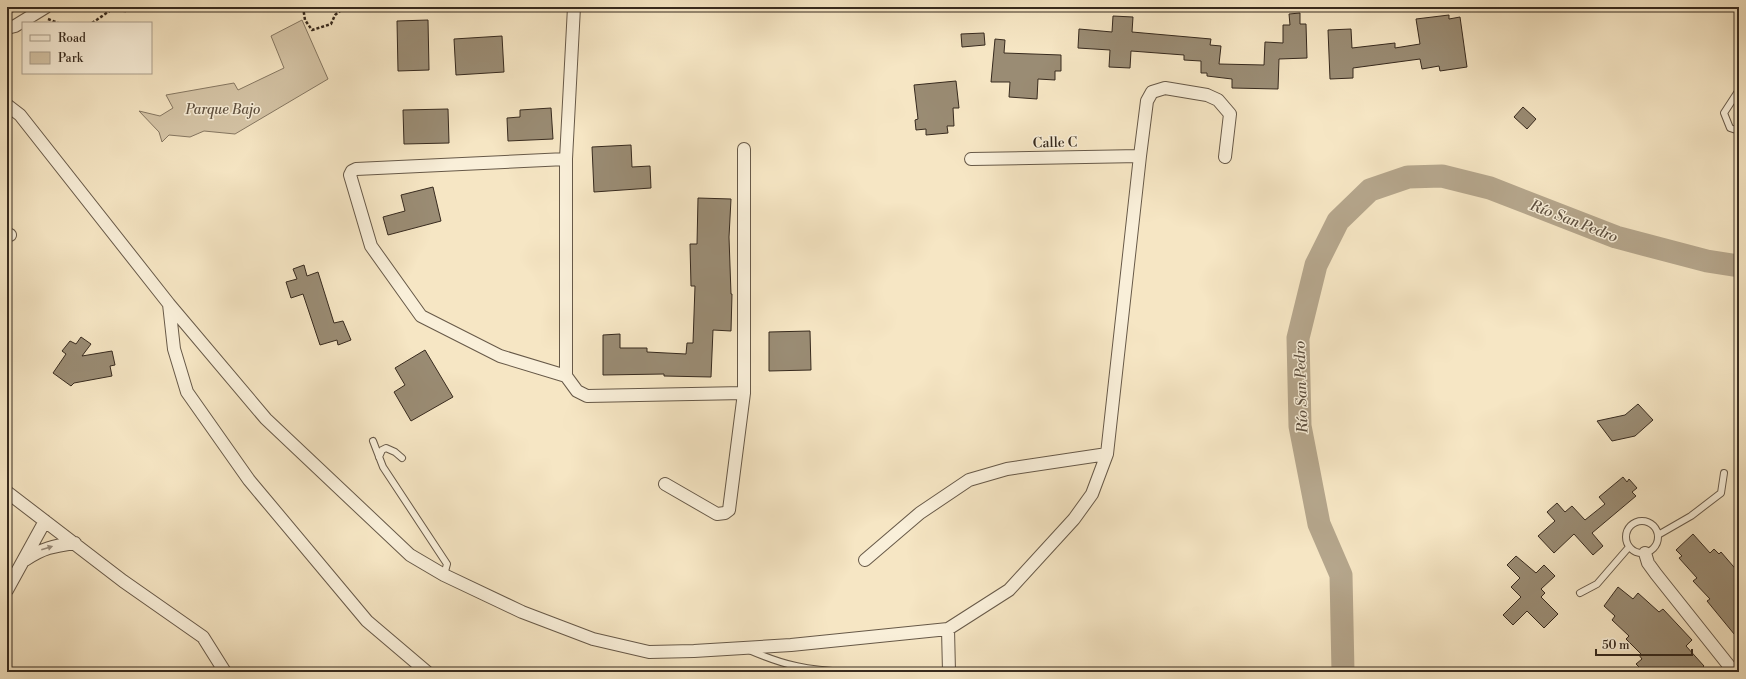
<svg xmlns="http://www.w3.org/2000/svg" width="1746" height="679" viewBox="0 0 1746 679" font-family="'Libre Bodoni',serif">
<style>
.green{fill:#d6c6a8;stroke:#867863}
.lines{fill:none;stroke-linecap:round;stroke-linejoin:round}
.river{stroke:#b5a68c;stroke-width:23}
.building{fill:#9a8c74;stroke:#372a1e}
.lane-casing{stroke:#675948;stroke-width:8}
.street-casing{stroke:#675948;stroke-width:14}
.path{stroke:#372a1e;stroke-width:2.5;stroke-dasharray:3 2;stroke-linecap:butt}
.lane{stroke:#f9efd9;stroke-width:6}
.street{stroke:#f9efd9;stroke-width:12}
.oneway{fill:#988c7c}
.labels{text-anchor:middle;stroke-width:3;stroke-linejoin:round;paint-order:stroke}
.park-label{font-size:14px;font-style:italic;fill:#5f5140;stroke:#f9efd9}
.street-label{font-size:14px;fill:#372a1e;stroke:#f9efd9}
.water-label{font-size:15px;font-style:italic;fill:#5d4f3f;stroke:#f9efd9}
</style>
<rect width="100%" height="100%" fill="#f6e6c4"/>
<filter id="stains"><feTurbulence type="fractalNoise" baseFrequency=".005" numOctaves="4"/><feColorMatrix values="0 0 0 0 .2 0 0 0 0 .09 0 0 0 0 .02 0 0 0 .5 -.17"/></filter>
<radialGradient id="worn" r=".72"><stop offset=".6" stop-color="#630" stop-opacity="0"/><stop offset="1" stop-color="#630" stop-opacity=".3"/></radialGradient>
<path class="green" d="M 7,7 L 23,7 L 7,15 Z
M 302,20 L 328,79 L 235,134 L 204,131 L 190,137 L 169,135 L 162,142 L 159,132 L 139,111 L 160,116 L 173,108 L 166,95 L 234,83 L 238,90 L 284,68 L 271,36 Z"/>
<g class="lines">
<path class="river" d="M 1343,672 L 1341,575 L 1319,524 L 1300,426 L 1298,338 L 1316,265 L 1338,221 L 1370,190 L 1408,177 L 1442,176 L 1490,188 L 1616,237 L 1707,261 L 1739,266"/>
</g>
<path class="building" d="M 1300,13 L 1300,24 L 1306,24 L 1307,58 L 1279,59 L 1278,89 L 1232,88 L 1232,79 L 1207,76 L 1207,73 L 1201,73 L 1201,61 L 1184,60 L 1184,55 L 1131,51 L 1130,68 L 1109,67 L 1110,50 L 1078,48 L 1079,29 L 1112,32 L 1113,16 L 1133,17 L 1132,32 L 1211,39 L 1210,45 L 1221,46 L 1219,64 L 1264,65 L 1265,42 L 1283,43 L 1283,25 L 1290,25 L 1289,14 Z
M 1449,15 L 1449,19 L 1460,17 L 1467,67 L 1440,71 L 1439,66 L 1422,69 L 1420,59 L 1353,68 L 1353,78 L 1330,79 L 1328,30 L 1351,29 L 1352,48 L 1395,43 L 1395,48 L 1420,44 L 1416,19 Z
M 428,20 L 429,70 L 398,71 L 397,21 Z
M 984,33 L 985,45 L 962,47 L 961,34 Z
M 502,36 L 504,72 L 456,75 L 454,39 Z
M 995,39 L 1005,40 L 1004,53 L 1061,55 L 1061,71 L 1055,71 L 1055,80 L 1038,79 L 1037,99 L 1009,97 L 1010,82 L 991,82 Z
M 956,81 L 959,108 L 953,108 L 954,126 L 947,126 L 948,133 L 926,135 L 926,129 L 916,130 L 915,120 L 918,119 L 914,85 Z
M 1523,107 L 1536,119 L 1527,129 L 1514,117 Z
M 551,108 L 553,139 L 508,141 L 507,118 L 520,117 L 520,110 Z
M 448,109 L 449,143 L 404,144 L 403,110 Z
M 631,145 L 632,167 L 650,166 L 651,188 L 594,192 L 592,147 Z
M 433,187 L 441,221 L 388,235 L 383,217 L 405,211 L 401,195 Z
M 698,198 L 731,199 L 729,237 L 731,294 L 732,294 L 731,331 L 713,330 L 711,377 L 664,376 L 664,374 L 603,375 L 603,335 L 620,334 L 620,348 L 647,348 L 647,352 L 686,354 L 687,343 L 693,343 L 695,286 L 691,286 L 690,244 L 697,244 Z
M 304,265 L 307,276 L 318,272 L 334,323 L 343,321 L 351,340 L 338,345 L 337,340 L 320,345 L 303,294 L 291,298 L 286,282 L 297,279 L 293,269 Z
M 810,331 L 811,370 L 769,371 L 769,332 Z
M 81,337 L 91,344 L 82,356 L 112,351 L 115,365 L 110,366 L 112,376 L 74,383 L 71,386 L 53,373 L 66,354 L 62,351 L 70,341 L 76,344 Z
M 425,350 L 453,397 L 411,421 L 394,392 L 405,385 L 395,368 Z
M 1638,404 L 1653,420 L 1635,436 L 1612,441 L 1597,421 L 1625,415 Z
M 1623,477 L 1627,482 L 1629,479 L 1637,488 L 1632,492 L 1636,496 L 1592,533 L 1603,546 L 1593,555 L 1574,534 L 1554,553 L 1538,536 L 1555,521 L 1547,512 L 1557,503 L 1565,512 L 1572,506 L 1585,520 L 1605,504 L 1599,497 Z
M 1693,534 L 1710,553 L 1714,549 L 1719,554 L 1721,552 L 1739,573 L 1739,640 L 1707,601 L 1710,599 L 1693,581 L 1697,578 L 1679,558 L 1682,556 L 1676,550 Z
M 1516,556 L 1536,573 L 1544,565 L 1555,576 L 1541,589 L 1545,593 L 1541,597 L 1558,614 L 1544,628 L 1527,611 L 1513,625 L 1503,615 L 1521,597 L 1511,587 L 1520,578 L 1507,565 Z
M 1618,587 L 1633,599 L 1638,593 L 1659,612 L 1663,609 L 1692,640 L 1686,646 L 1704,666 L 1698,672 L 1644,672 L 1636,664 L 1642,659 L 1639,655 L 1641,654 L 1626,639 L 1629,636 L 1612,620 L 1615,616 L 1604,606 Z"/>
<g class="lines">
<defs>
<path id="lane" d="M 1739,90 L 1724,113 L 1730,128 L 1739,131
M 373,441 L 383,467 L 447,564 L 444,575
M 379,457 L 382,450 L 386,448 L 395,452 L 402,458
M1626 537a16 16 0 1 1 32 0a16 16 0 1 1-32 0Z
M 1658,535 L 1691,516 L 1721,493 L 1724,473
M 1580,593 L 1597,584 L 1629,547
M 749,650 C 786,666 807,670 847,672"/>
<path id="street" d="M 574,7 L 566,159 L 566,376 L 577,391 L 587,396 L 744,393 L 744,149
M 7,28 L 15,26 L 46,7
M 7,105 L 20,115 L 169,304 L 266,419 L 410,555 L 444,575 L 522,612 L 593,639 L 649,652 L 694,651 L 791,645 L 948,629 L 1009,590 L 1074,519 L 1092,494 L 1107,454 L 1140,156 L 1147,101 L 1152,92 L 1165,88 L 1207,95 L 1218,100 L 1230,114 L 1225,157
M 971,159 L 1140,156
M 7,234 L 10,235
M 169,304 L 174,349 L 187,392 L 249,480 L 367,621 L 427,672
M 566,376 L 500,356 L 421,316 L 371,246 L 350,175 L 352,171 L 356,169 L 566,159
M 665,484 L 717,514 L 725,513 L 729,510 L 744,393
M 7,492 L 123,581 L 203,637 L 225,672
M 1645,553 L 1648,563 L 1656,574 L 1734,672
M 25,560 C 43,548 53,546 75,543
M 865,560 L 920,513 L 969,480 L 1007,469 L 1107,454
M 7,590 L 45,521
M 948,629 L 949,672"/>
</defs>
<use href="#lane" class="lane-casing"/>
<use href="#street" class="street-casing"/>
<path class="path" d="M 185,7 L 190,7
M 303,7 L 305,20 L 312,30 L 331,24 L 335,15 L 345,7
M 48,19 L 58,23
M 92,23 L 111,10 L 127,11 L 155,7"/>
<use href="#lane" class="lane"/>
<use href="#street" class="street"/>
</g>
<defs><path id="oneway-solid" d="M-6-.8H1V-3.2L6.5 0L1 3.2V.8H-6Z"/></defs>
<use class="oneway" href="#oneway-solid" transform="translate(47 548) rotate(-18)"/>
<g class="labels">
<g class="park-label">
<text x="223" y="114">Parque Bajo</text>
</g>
<g class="street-label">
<text transform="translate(1055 142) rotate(-1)" y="5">Calle C</text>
</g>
<g class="water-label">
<text transform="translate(1574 221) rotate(21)" y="5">Río San Pedro</text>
<text transform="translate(1301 387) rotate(-92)" y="5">Río San Pedro</text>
</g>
</g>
<rect width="1746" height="679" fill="none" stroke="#f6e6c4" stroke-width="24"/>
<rect x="8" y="8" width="1730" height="663" fill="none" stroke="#372a1e" stroke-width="2"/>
<rect x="12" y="12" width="1722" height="655" fill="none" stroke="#372a1e"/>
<rect x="22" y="22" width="130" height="52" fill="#f9efd9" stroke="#aba08e"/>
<rect x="30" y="35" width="20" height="6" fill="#f9efd9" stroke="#aba08e"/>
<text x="58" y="42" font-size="12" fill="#372a1e">Road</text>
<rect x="30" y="52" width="20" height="12" fill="#d6c6a8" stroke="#aba08e"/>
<text x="58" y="62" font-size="12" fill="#372a1e">Park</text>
<path d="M1596 649v6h96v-6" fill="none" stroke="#372a1e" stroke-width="2"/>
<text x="1602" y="649" font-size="12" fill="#372a1e" stroke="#f9efd9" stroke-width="3" paint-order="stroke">50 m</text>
<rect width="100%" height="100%" filter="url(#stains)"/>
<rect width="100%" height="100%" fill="url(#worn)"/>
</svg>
